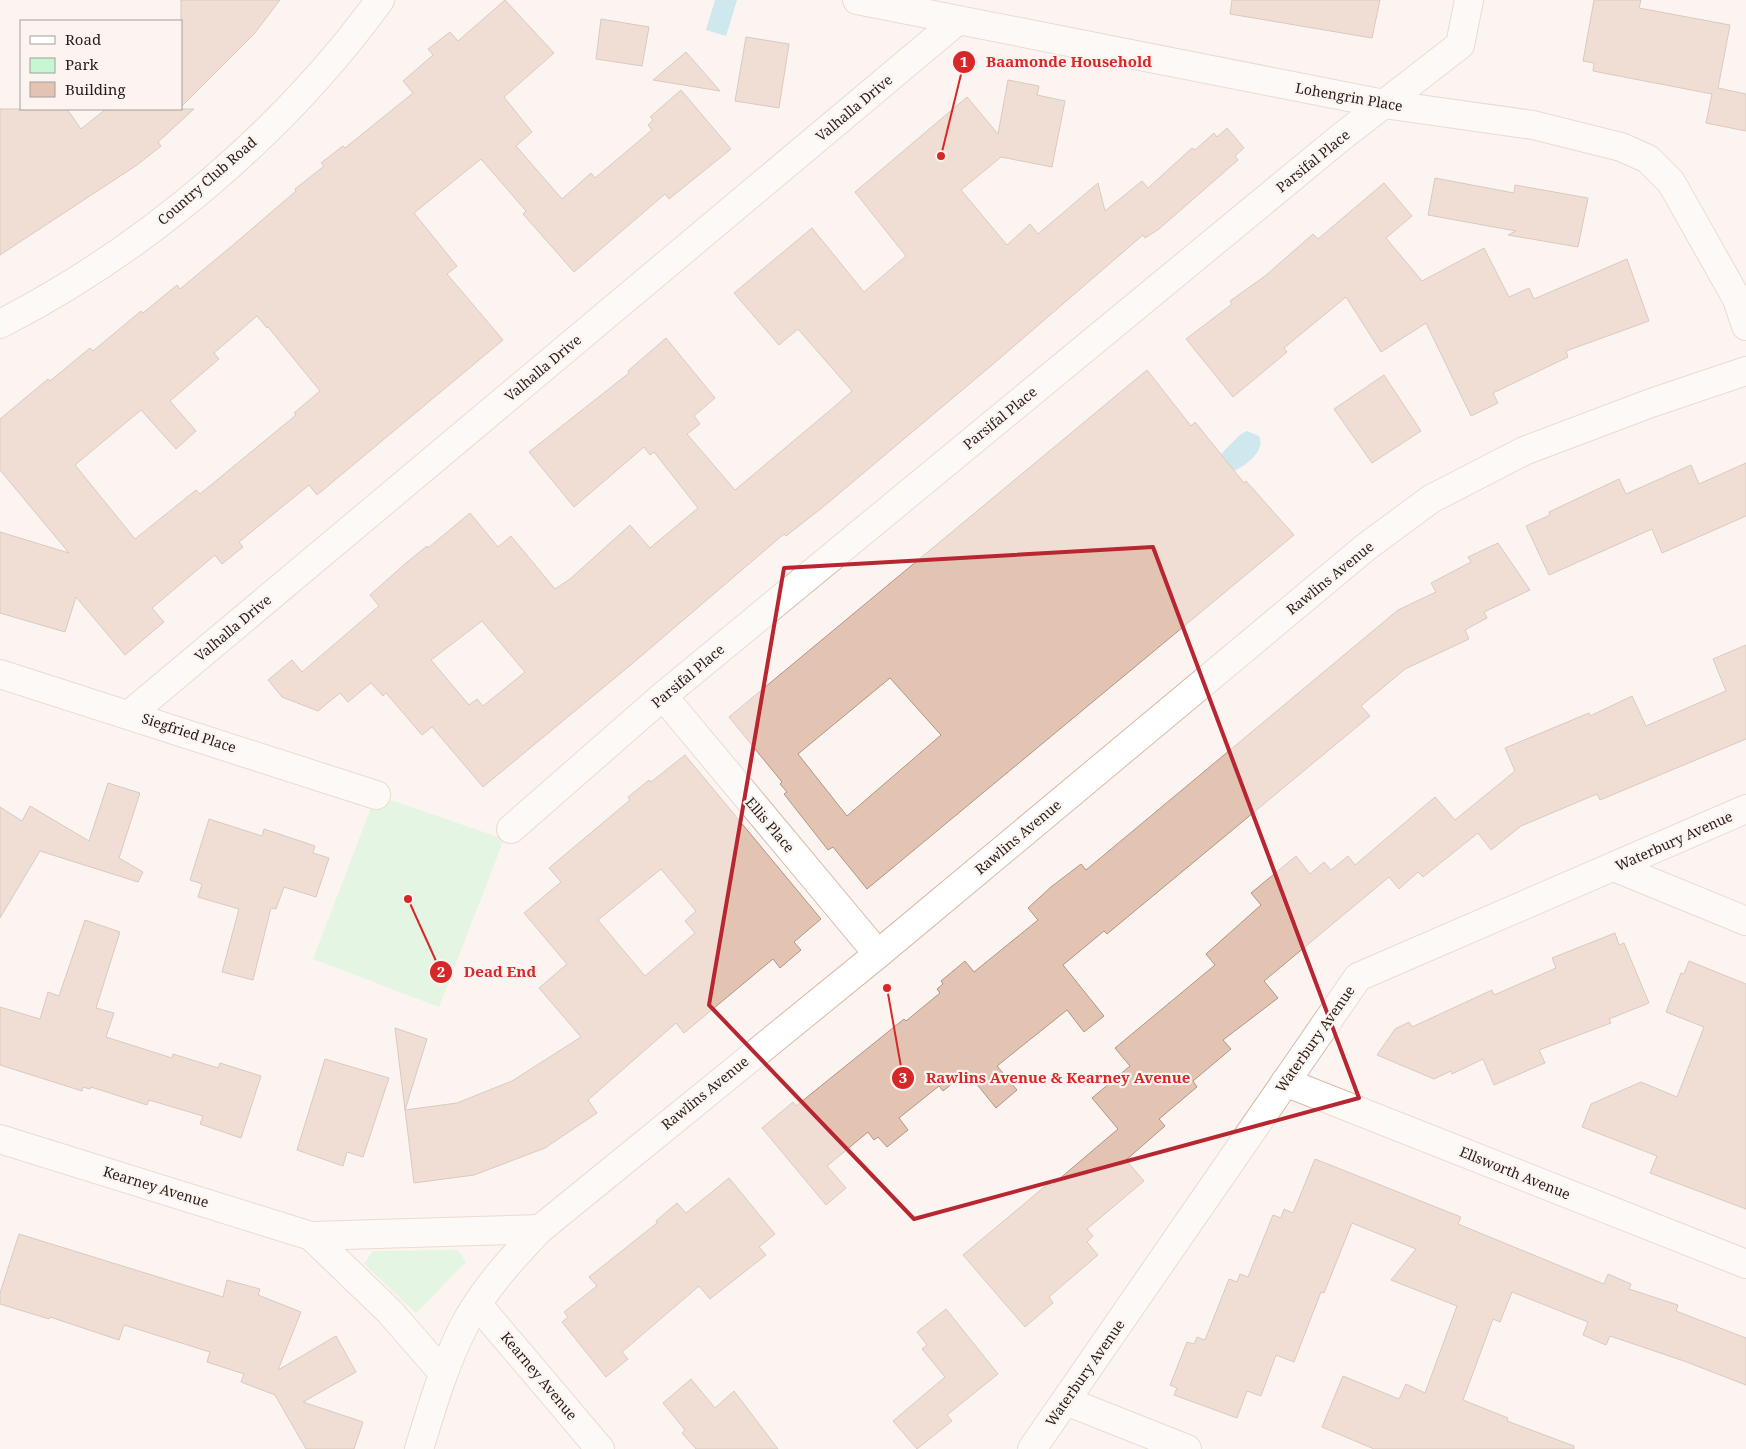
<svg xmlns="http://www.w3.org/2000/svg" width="1746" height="1449" viewBox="0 0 1746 1449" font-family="'Noto Serif',serif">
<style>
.green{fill:#c7f6d2}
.water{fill:#97d9ec}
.building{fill:#e3c4b2;stroke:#b39584;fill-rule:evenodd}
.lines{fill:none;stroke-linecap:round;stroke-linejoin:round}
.minor-casing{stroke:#d9bba9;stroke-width:30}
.tertiary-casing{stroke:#d9bba9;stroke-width:30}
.minor{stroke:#fff;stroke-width:28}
.tertiary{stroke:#fff;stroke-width:28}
.marked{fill:none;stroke:#b72631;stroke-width:4;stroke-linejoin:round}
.labels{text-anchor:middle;stroke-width:4.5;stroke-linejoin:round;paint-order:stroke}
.street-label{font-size:14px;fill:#281d16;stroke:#fbf4f0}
.leader{fill:none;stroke:#d62828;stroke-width:2}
.callout-dot{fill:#d62828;stroke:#fbf4f0;stroke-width:2}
.mark-label{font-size:15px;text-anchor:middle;font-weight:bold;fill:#fff}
.callout-label{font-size:15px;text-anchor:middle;font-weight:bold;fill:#d62828;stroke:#fbf4f0;stroke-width:4.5;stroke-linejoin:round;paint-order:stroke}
</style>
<rect width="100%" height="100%" fill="#fbf4f0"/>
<path class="green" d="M 376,795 L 504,839 L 439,1007 L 313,959 Z
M 458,1250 L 466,1262 L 416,1313 L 364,1264 L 373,1251 Z"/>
<path class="water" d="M 715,0 L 737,0 L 726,36 L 706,30 Z
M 1247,431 L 1259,436 C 1266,450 1247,465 1234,471 L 1221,454 L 1241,434 Z"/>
<path class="building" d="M 181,0 L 280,0 L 254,34 L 181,107 Z
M 505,0 L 554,53 L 504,97 L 532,132 L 516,146 L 562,199 L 591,173 L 595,178 L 652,130 L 648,125 L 653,120 L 650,117 L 681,90 L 731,149 L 669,199 L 665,194 L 574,272 L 523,214 L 526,211 L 481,159 L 414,213 L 457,266 L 447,274 L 503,340 L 317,495 L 309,485 L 239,542 L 243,547 L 222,564 L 215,555 L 152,608 L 164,622 L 125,655 L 76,597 L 65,632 L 0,613 L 0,532 L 69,553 L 0,470 L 0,419 L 48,379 L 50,381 L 90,348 L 93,351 L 141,311 L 143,313 L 177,285 L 180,289 L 233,245 L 296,191 L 295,189 L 324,166 L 321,163 L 343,146 L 345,148 L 413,93 L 403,81 L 433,55 L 428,49 L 450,32 L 458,41 ZM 257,316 L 267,328 L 268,327 L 320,391 L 294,413 L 296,415 L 200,494 L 196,490 L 135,539 L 75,465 L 141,410 L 176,449 L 196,431 L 170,401 L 219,359 L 214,353 Z
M 1232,0 L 1380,0 L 1372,38 L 1230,14 Z
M 1594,0 L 1641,0 L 1639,8 L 1730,25 L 1718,88 L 1746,94 L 1746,131 L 1706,123 L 1712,94 L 1593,71 L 1594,63 L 1583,61 Z
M 601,19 L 649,27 L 642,66 L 596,59 Z
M 746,37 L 789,44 L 779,108 L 735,101 Z
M 686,52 L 720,91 L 653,80 Z
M 1008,80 L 1039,86 L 1037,95 L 1065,101 L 1052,167 L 1001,157 L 961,190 L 1007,245 L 1030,224 L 1038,234 L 1098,183 L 1105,211 L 1142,181 L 1148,188 L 1192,148 L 1195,150 L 1214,133 L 1217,137 L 1227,128 L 1244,148 L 1235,156 L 1238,160 L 1159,229 L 1145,238 L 1143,235 L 992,365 L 823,507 L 786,536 L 784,534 L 633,663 L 483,787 L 432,727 L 422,735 L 386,693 L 383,696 L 371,683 L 348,702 L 340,693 L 318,711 L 282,697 L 268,680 L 292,660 L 302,672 L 379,606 L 370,595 L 406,563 L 427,546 L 428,548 L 470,513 L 498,547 L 511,536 L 555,589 L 570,579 L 630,525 L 650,548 L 698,508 L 654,452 L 650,455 L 644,447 L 574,507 L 529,452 L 629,373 L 628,371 L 666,338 L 715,398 L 694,416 L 700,424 L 687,434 L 735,490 L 834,407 L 852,391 L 798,329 L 779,345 L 734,293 L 812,228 L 864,292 L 906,256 L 855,192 L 967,97 L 998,134 ZM 482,621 L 525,672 L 483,706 L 477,699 L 469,705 L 431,660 Z
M 0,109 L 67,109 L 81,129 L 106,109 L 194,109 L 158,142 L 161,146 L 137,165 L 0,255 Z
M 1435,178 L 1514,193 L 1515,185 L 1588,198 L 1578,247 L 1508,235 L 1516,231 L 1428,215 Z
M 1384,183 L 1412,216 L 1386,238 L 1422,281 L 1484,248 L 1509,297 L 1529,288 L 1534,299 L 1627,259 L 1649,321 L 1566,351 L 1568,357 L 1493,393 L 1498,403 L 1471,416 L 1426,323 L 1381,352 L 1346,297 L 1284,348 L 1287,352 L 1233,397 L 1186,339 L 1232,304 L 1230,301 L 1265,276 L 1313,234 L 1318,239 Z
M 1147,370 L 1191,426 L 1195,422 L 1244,483 L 1246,481 L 1294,535 L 867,889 L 833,847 L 828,850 L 784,794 L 787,792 L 780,784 L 782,782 L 729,717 ZM 890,678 L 941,735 L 847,816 L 798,754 Z
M 1384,375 L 1421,431 L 1372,463 L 1334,409 Z
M 1746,463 L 1746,516 L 1662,553 L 1652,529 L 1549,575 L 1526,526 L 1550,515 L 1549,512 L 1619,479 L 1626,494 L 1691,465 L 1699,484 Z
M 1498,543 L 1530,590 L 1484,612 L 1487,618 L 1465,630 L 1469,639 L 1405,669 L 1361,706 L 1370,716 L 1107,934 L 1104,931 L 1063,965 L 1104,1016 L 1084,1032 L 1067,1010 L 997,1066 L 1017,1090 L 996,1108 L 967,1072 L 943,1091 L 939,1086 L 899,1118 L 908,1130 L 887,1147 L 878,1137 L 874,1140 L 868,1132 L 827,1166 L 846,1188 L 826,1205 L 762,1128 L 793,1102 L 796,1106 L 904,1019 L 906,1021 L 940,993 L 937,989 L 943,984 L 941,981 L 965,961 L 974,972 L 1038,920 L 1028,908 L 1051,887 L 1081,864 L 1086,870 L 1398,610 L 1436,592 L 1431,583 L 1471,562 L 1468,557 Z
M 1746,645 L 1746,739 L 1600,800 L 1597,794 L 1521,826 L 1491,850 L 1478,833 L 1423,877 L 1418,872 L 1399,889 L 1389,877 L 1264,981 L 1278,998 L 1223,1040 L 1231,1049 L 1193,1081 L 1197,1087 L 1159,1119 L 1165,1126 L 1126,1160 L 1144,1181 L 1087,1229 L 1093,1236 L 1087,1242 L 1098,1255 L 1049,1297 L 1053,1303 L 1025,1327 L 963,1255 L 1049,1183 L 1051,1186 L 1118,1129 L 1092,1098 L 1130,1066 L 1115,1048 L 1215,965 L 1206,954 L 1261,905 L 1251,893 L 1296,856 L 1310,874 L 1324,862 L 1331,870 L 1348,856 L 1355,865 L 1435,797 L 1455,820 L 1515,771 L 1505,748 L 1589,713 L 1590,716 L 1632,696 L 1646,726 L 1726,691 L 1713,659 Z
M 685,755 L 821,919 L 794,942 L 801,950 L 780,968 L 773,959 L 684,1033 L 676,1023 L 588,1100 L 597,1113 L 545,1148 L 474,1175 L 414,1183 L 395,1028 L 427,1039 L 405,1110 L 457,1103 L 512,1081 L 581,1037 L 539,988 L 567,964 L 524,913 L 561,882 L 549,868 L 630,800 L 628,797 L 649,780 L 651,782 ZM 661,869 L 696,911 L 685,921 L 695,933 L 645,976 L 598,920 Z
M 108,783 L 140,793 L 119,858 L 143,872 L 138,882 L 40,851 L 0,918 L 0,807 L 22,821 L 30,806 L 89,841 Z
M 209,819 L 262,836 L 264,829 L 315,846 L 313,853 L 329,858 L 316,897 L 284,887 L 276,909 L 271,908 L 253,980 L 222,972 L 239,909 L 198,897 L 202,884 L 190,880 Z
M 85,920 L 120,932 L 96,1008 L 114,1013 L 106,1037 L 172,1058 L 173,1054 L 218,1068 L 220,1063 L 261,1076 L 241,1138 L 200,1124 L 203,1116 L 149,1100 L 147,1105 L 91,1087 L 90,1089 L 83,1087 L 82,1091 L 0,1065 L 0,1007 L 40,1019 L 48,992 L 59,996 Z
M 1615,933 L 1619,945 L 1624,943 L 1649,1003 L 1609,1019 L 1611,1023 L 1539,1050 L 1545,1063 L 1494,1085 L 1483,1059 L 1452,1074 L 1451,1071 L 1434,1079 L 1377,1055 L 1395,1029 L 1409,1022 L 1412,1027 L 1492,990 L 1494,995 L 1556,968 L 1552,958 Z
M 1689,961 L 1746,984 L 1746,1209 L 1650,1173 L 1657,1156 L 1582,1127 L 1591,1104 L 1641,1082 L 1677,1097 L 1704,1027 L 1666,1012 L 1681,973 L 1684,974 Z
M 325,1059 L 389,1078 L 363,1157 L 347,1152 L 343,1166 L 297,1150 Z
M 1315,1159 L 1461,1217 L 1458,1224 L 1604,1284 L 1608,1274 L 1631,1284 L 1629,1289 L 1678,1305 L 1676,1311 L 1746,1338 L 1746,1385 L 1684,1361 L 1610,1336 L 1606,1345 L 1583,1335 L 1588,1322 L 1512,1292 L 1500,1322 L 1493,1319 L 1463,1400 L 1508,1418 L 1507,1421 L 1574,1446 L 1574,1449 L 1374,1449 L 1322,1427 L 1343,1376 L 1399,1399 L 1406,1384 L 1425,1393 L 1457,1306 L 1391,1280 L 1416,1249 L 1352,1223 L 1324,1293 L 1321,1292 L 1294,1362 L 1276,1355 L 1261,1396 L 1247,1391 L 1237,1418 L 1174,1395 L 1177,1388 L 1170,1385 L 1187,1342 L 1194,1344 L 1197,1337 L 1205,1340 L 1229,1279 L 1237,1282 L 1240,1274 L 1248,1277 L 1273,1215 L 1281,1218 L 1284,1209 L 1293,1213 Z
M 729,1178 L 775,1234 L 759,1247 L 766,1255 L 710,1299 L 699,1286 L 622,1352 L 628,1359 L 606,1377 L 562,1322 L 568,1317 L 564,1312 L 597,1286 L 589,1277 L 657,1223 L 656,1221 L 677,1203 L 686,1213 Z
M 19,1234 L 223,1297 L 227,1280 L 260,1289 L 258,1295 L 301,1312 L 278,1370 L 336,1336 L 356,1372 L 303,1402 L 363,1422 L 354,1449 L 306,1449 L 275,1395 L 241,1382 L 244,1374 L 207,1362 L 210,1352 L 124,1325 L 119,1340 L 50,1317 L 49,1319 L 0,1304 L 0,1293 Z
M 946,1309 L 998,1374 L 947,1415 L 952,1421 L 917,1449 L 893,1421 L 945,1377 L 922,1349 L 927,1345 L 917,1332 Z
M 691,1379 L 715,1408 L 734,1391 L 778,1449 L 696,1449 L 682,1433 L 685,1430 L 663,1403 Z"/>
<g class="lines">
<defs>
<path id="minor" d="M 857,0 L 1384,104 L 1533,125 L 1621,147 L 1648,159 L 1671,182 L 1737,299 L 1746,326
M 0,674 L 376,795
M 663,696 L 878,954
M 130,714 L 957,21
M 511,829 L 663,696 L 1340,138 L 1460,45 L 1469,0
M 1614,867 L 1746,921
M 1285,1082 L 1746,1264
M 0,1139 L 311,1236 L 540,1229
M 311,1236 L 390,1312 L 443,1373
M 478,1305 L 600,1449
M 1066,1401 L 1187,1449
M 419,1449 C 432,1407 444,1365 464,1326 C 483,1290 512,1258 540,1229 L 878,954 L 1366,547 L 1431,499 L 1524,451 L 1651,403 L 1746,371
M 1032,1449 L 1358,977 L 1746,809"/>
<path id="tertiary" d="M 0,324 C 145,250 285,131 380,0"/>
</defs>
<use href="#minor" class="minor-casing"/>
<use href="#tertiary" class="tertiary-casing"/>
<use href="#minor" class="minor"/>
<use href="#tertiary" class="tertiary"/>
</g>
<path d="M0 0H1746V1449H0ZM 1153,547 L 1359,1098 L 914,1219 L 709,1005 L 784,568 Z" fill="#fbf4f0" fill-opacity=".55" fill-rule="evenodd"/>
<path class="marked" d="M 1153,547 L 1359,1098 L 914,1219 L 709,1005 L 784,568 Z"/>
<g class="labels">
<g class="street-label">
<text transform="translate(1349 97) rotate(10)" y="5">Lohengrin Place</text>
<text transform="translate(854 108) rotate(-40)" y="5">Valhalla Drive</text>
<text transform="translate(1313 161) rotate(-39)" y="5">Parsifal Place</text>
<text transform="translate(207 181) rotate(-41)" y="5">Country Club Road</text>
<text transform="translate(543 368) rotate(-40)" y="5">Valhalla Drive</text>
<text transform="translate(1000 418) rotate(-39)" y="5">Parsifal Place</text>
<text transform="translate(1330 578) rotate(-39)" y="5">Rawlins Avenue</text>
<text transform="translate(233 628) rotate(-40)" y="5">Valhalla Drive</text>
<text transform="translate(688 676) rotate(-40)" y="5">Parsifal Place</text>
<text transform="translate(189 733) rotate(18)" y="5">Siegfried Place</text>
<text transform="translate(770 825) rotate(50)" y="5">Ellis Place</text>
<text transform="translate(1018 837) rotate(-40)" y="5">Rawlins Avenue</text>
<text transform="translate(1674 841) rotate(-24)" y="5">Waterbury Avenue</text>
<text transform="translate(1315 1039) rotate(-55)" y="5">Waterbury Avenue</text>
<text transform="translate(705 1093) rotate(-39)" y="5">Rawlins Avenue</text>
<text transform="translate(1515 1173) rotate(22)" y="5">Ellsworth Avenue</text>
<text transform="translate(156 1187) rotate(17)" y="5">Kearney Avenue</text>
<text transform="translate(1085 1373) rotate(-55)" y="5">Waterbury Avenue</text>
<text transform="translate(539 1376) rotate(50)" y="5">Kearney Avenue</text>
</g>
</g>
<path class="leader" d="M941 156L964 62M408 899L441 972M887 988L903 1078"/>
<g class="callout-dot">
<circle cx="941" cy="156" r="5"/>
<circle cx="408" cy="899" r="5"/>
<circle cx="887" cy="988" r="5"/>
<circle cx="964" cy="62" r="12"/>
<circle cx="441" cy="972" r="12"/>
<circle cx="903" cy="1078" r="12"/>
</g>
<g class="mark-label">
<text x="964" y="67">1</text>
<text x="441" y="977">2</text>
<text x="903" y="1083">3</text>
</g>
<g class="callout-label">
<text x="1069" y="67">Baamonde Household</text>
<text x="500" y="977">Dead End</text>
<text x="1058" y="1083">Rawlins Avenue &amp; Kearney Avenue</text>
</g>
<rect x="20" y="20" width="162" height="90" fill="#fbf4f0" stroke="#a79e99"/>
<rect x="30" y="36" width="25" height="8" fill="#ffffff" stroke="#a79e99"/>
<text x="65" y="45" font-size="15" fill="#281d16">Road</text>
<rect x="30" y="58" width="25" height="15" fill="#c7f6d2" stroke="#a79e99"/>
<text x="65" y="70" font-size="15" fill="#281d16">Park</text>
<rect x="30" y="82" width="25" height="15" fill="#e3c4b2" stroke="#a79e99"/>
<text x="65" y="95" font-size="15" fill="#281d16">Building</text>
</svg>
